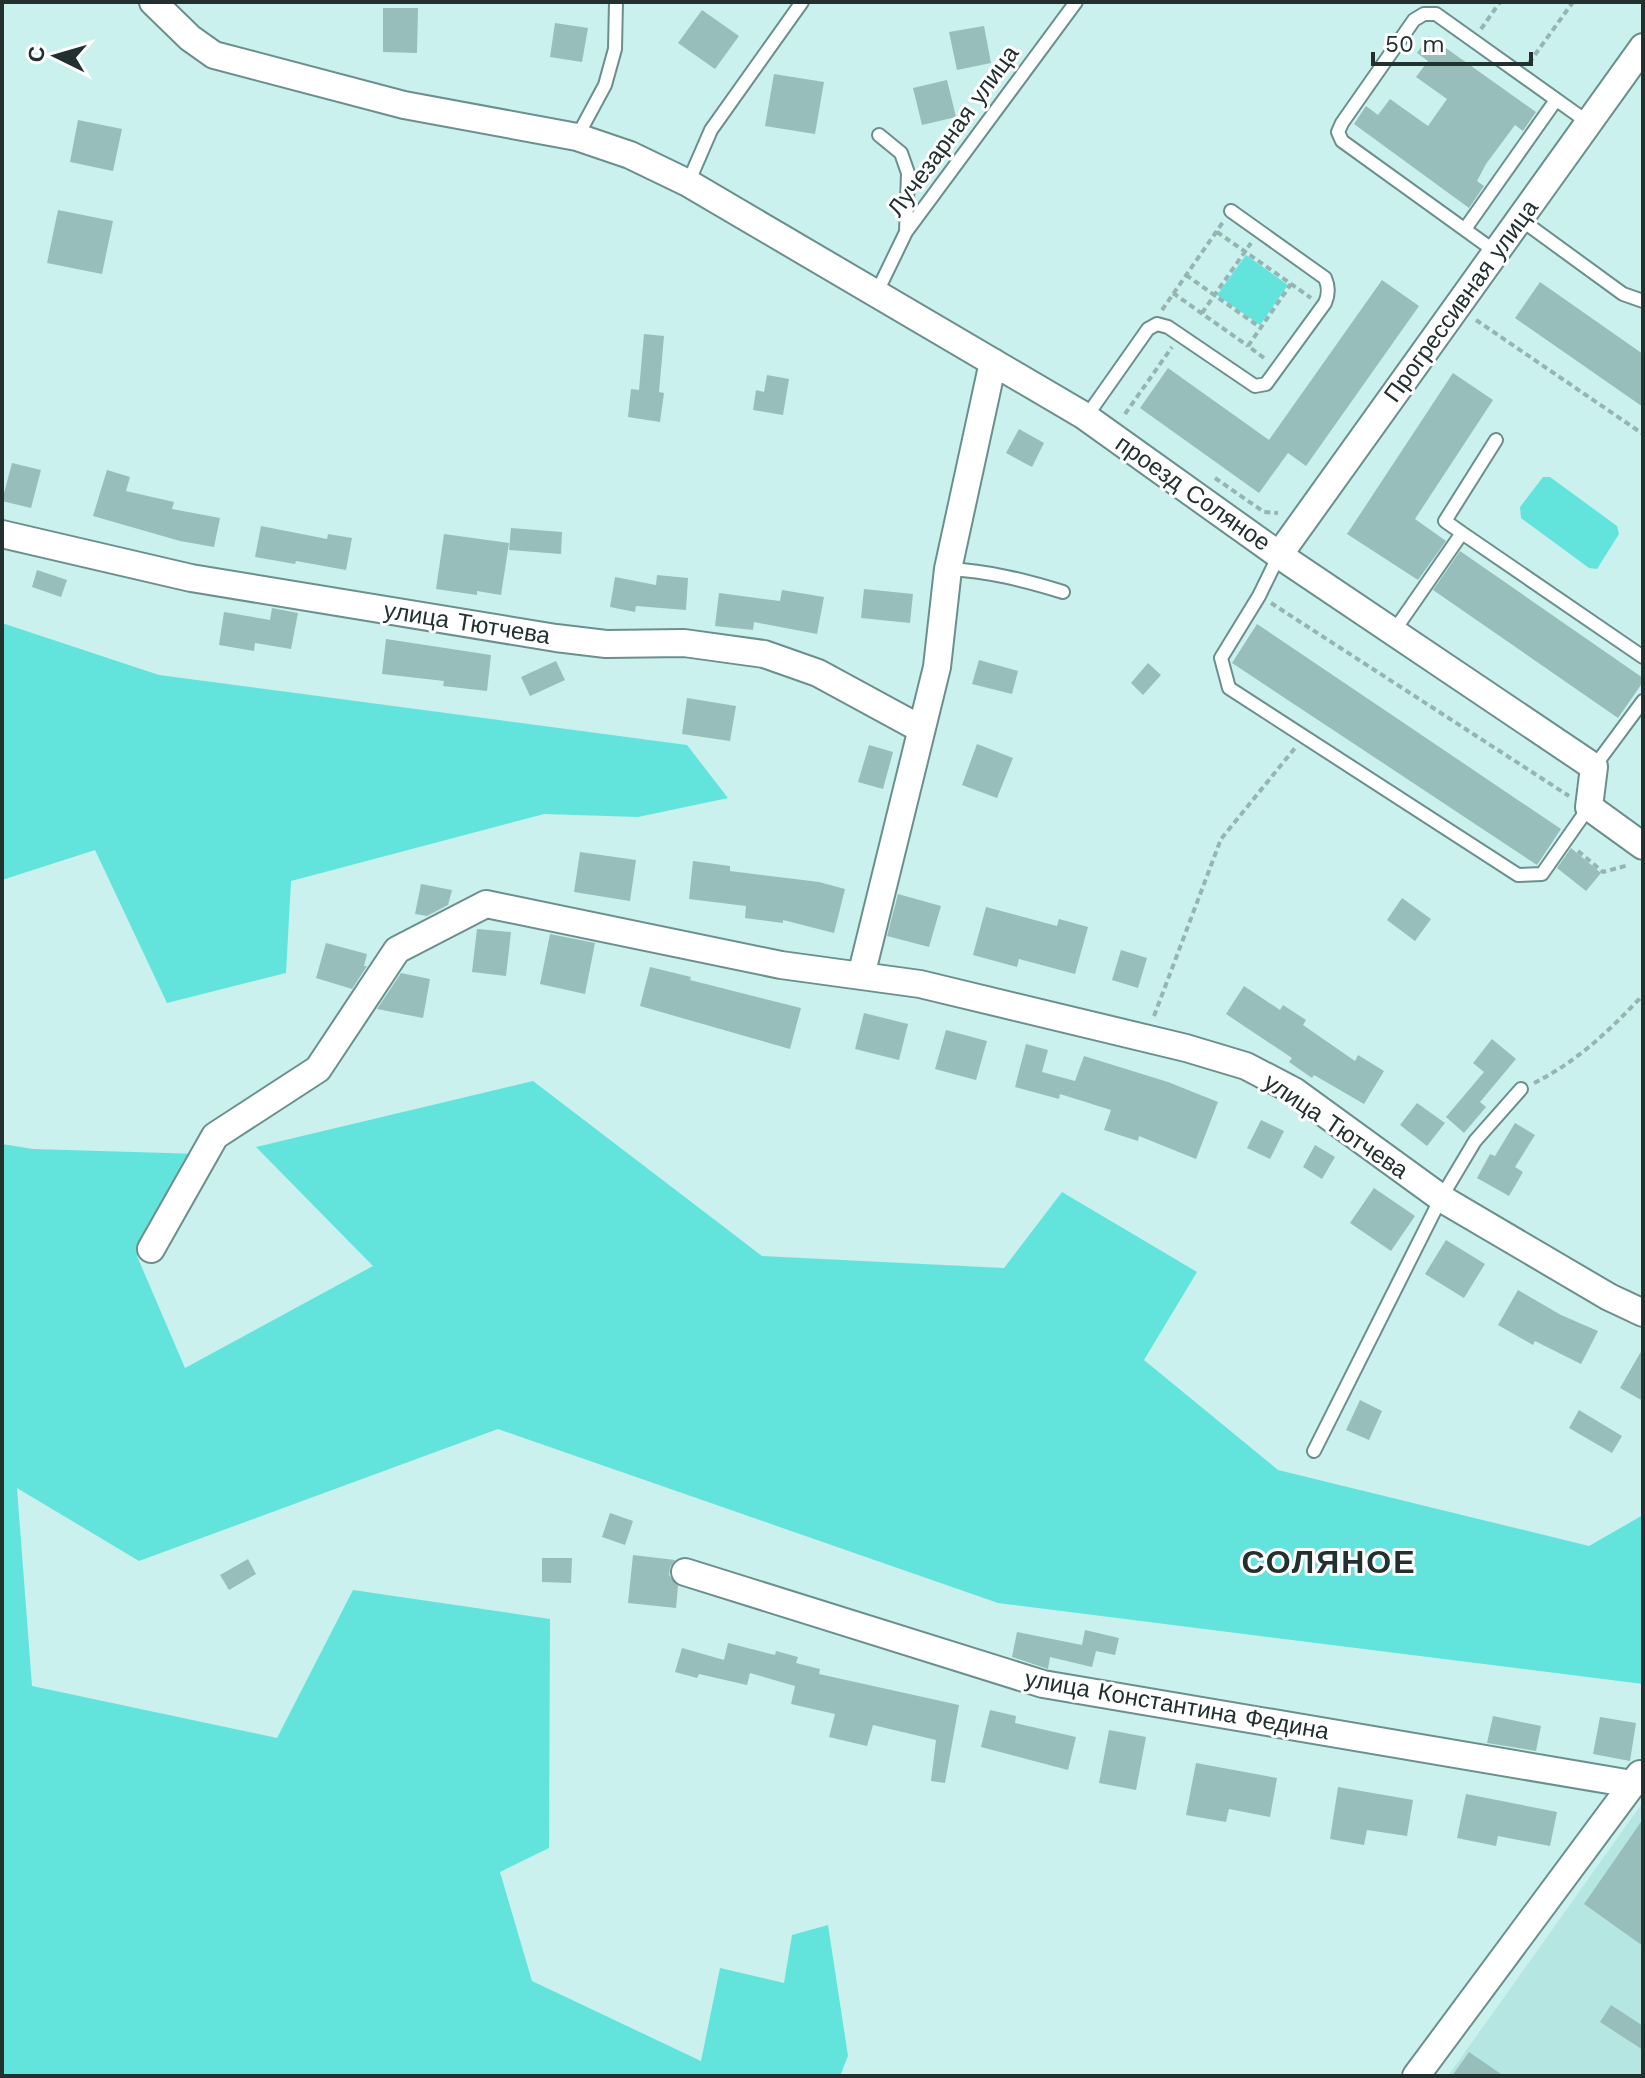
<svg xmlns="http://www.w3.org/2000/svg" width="1645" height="2078" viewBox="0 0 1645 2078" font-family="'Work Sans',sans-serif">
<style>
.built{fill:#b6e6e2}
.green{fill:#62e4dd}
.building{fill:#98bebb}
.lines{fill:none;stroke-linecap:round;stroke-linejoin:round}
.lane-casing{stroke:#6b8f8d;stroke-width:16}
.street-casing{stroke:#6b8f8d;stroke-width:30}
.path{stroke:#95b4b2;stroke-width:4;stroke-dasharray:6 4;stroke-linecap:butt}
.lane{stroke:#fff;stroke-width:12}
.street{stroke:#fff;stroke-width:26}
.labels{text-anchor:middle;stroke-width:6;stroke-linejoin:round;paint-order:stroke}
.street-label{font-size:24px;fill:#223130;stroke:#fff}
.district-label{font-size:32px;font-weight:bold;letter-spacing:2px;fill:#223130;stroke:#fff}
</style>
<rect width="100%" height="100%" fill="#caf1ee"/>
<path class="built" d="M 1643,1802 L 1643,2076 L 1448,2076 Z"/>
<path class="green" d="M 1246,255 L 1288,285 L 1260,325 L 1217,295 Z
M 1543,477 L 1550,477 L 1617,526 L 1619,534 L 1597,569 L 1589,568 L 1521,518 L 1520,507 Z
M 2,623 L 159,675 L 687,745 L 728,798 L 638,817 L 544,814 L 291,881 L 286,973 L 167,1003 L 95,850 L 2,880 Z
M 533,1081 L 762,1256 L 1004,1268 L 1062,1192 L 1197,1272 L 1144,1360 L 1278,1470 L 1589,1546 L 1643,1515 L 1643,1684 L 998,1603 L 498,1429 L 139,1561 L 17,1488 L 32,1686 L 277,1738 L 353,1590 L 550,1619 L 549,1848 L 500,1872 L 532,1981 L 701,2061 L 720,1968 L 784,1983 L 792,1935 L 828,1925 L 848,2056 L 840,2076 L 2,2076 L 2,1144 L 33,1149 L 201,1154 L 137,1256 L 185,1368 L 373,1266 L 256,1147 Z"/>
<path class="building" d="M 383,8 L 418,8 L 417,53 L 383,52 Z
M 702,10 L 739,36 L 715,69 L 678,43 Z
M 555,23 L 588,28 L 582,62 L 550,57 Z
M 984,26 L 991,63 L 957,70 L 949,32 Z
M 1429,36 L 1536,112 L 1523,131 L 1515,125 L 1486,164 L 1477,181 L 1484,186 L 1469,208 L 1354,124 L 1366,106 L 1378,115 L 1390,99 L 1428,126 L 1447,99 L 1416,77 L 1428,61 L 1417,53 Z
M 774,74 L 824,82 L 815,134 L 765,126 Z
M 947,80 L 956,117 L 922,125 L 913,88 Z
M 78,120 L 122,129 L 113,171 L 70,162 Z
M 58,210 L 113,221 L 102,274 L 47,263 Z
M 1382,280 L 1419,306 L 1306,466 L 1288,453 L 1259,493 L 1140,408 L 1168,368 L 1269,440 Z
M 1540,282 L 1643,354 L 1643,407 L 1515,318 Z
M 644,334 L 664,336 L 659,392 L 664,393 L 660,422 L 628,417 L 631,389 L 639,390 Z
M 1453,373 L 1493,400 L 1415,519 L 1446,541 L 1418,580 L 1347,534 Z
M 767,375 L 789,379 L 783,415 L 753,410 L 756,390 L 764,392 Z
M 1019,429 L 1044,443 L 1032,467 L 1006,453 Z
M 12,463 L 41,470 L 31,508 L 2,501 Z
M 107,470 L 130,477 L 126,491 L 174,502 L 172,509 L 220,518 L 214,547 L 180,541 L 93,516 Z
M 261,526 L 327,539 L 328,534 L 352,538 L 346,570 L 296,561 L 295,564 L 255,557 Z
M 511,528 L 562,532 L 561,554 L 509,550 Z
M 444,534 L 509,543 L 501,595 L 477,591 L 477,595 L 436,589 Z
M 1460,551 L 1643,678 L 1643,682 L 1618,718 L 1433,590 Z
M 37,570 L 67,580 L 61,597 L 32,587 Z
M 657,575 L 688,578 L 686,610 L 636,606 L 635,612 L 610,607 L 615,577 L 656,585 Z
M 864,589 L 913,594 L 910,623 L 861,618 Z
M 782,590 L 824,597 L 817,634 L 754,622 L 753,630 L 715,626 L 719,593 L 780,601 Z
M 272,608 L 298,613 L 291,649 L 255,643 L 254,651 L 219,645 L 224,612 L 270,620 Z
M 1257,624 L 1561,829 L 1537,865 L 1232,663 Z
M 386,639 L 491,655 L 487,691 L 443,686 L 444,681 L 382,674 Z
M 979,660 L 1018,671 L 1012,694 L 972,684 Z
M 556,661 L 565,680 L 530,696 L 521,677 Z
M 1148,663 L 1161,675 L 1143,695 L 1131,683 Z
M 687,698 L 736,706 L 730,741 L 682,734 Z
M 977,744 L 1013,758 L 997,798 L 962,785 Z
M 869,745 L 893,752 L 883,789 L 858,782 Z
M 1571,848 L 1601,873 L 1586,891 L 1557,868 Z
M 580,852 L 636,860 L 630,901 L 574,892 Z
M 693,861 L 730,866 L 730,871 L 819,882 L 845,889 L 834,933 L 783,920 L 783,923 L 745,918 L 746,906 L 689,899 Z
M 421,884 L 452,890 L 448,905 L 427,916 L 415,914 Z
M 898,894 L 941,906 L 929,947 L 887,936 Z
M 1402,898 L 1431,919 L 1415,941 L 1387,920 Z
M 986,907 L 1057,926 L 1059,919 L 1088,927 L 1075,974 L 1019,959 L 1017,967 L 973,955 Z
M 477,929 L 511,932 L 506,976 L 472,972 Z
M 550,934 L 595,943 L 585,994 L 540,984 Z
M 326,943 L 367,954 L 364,966 L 367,966 L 352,989 L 316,978 Z
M 1121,950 L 1147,958 L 1138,988 L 1112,980 Z
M 650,967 L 691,977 L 690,980 L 801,1008 L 790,1049 L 640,1006 Z
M 401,973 L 430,979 L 423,1018 L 377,1009 Z
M 1244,986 L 1280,1010 L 1283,1005 L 1306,1020 L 1303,1025 L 1355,1061 L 1358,1055 L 1384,1071 L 1364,1104 L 1314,1075 L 1312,1078 L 1289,1062 L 1292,1058 L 1226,1014 Z
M 864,1013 L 908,1024 L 899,1060 L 855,1049 Z
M 946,1030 L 987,1041 L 976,1080 L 935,1069 Z
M 1492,1039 L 1516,1059 L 1480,1102 L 1486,1107 L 1464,1133 L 1446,1117 L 1484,1072 L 1473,1063 Z
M 1026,1044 L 1048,1050 L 1042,1072 L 1075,1081 L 1084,1056 L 1168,1082 L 1218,1102 L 1196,1159 L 1139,1136 L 1138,1141 L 1104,1130 L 1111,1110 L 1060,1094 L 1059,1099 L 1015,1087 Z
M 1417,1103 L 1445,1123 L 1427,1146 L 1400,1125 Z
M 1261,1120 L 1284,1131 L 1270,1159 L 1247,1148 Z
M 1515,1123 L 1535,1135 L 1515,1167 L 1523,1172 L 1509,1196 L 1477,1178 L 1490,1154 L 1495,1156 Z
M 1315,1145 L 1335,1157 L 1322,1179 L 1303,1167 Z
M 1374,1188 L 1415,1216 L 1391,1251 L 1350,1223 Z
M 1446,1240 L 1485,1264 L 1464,1298 L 1425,1274 Z
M 1518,1290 L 1561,1315 L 1598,1331 L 1581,1364 L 1535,1341 L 1533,1345 L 1498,1325 Z
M 1643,1348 L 1643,1401 L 1620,1388 Z
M 1360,1400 L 1382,1411 L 1369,1440 L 1346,1430 Z
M 1579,1410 L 1622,1436 L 1612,1453 L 1569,1428 Z
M 610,1513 L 633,1521 L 625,1545 L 602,1537 Z
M 633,1555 L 675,1560 L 670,1567 L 669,1575 L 678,1586 L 676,1608 L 628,1603 Z
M 542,1558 L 572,1558 L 571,1583 L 542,1582 Z
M 248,1559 L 256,1574 L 229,1590 L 220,1575 Z
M 1085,1630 L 1119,1638 L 1115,1655 L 1096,1651 L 1092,1667 L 1050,1657 L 1048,1669 L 1012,1657 L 1017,1632 L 1082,1645 Z
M 728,1643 L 775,1655 L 776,1651 L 798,1657 L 796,1663 L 820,1669 L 819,1674 L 959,1705 L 945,1783 L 931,1781 L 936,1740 L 873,1725 L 867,1746 L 829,1737 L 835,1714 L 791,1704 L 795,1686 L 750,1673 L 747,1685 L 699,1674 L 697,1678 L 675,1672 L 682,1648 L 724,1660 Z
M 990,1710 L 1016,1716 L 1015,1723 L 1076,1737 L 1068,1770 L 981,1747 Z
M 1493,1716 L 1541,1726 L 1536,1751 L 1487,1743 Z
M 1600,1717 L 1636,1723 L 1630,1761 L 1593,1754 Z
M 1109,1730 L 1146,1737 L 1136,1790 L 1099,1783 Z
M 1196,1763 L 1277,1778 L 1270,1817 L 1229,1809 L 1226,1822 L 1186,1815 Z
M 1338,1787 L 1413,1800 L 1407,1836 L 1367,1830 L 1364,1845 L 1330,1839 Z
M 1466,1794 L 1557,1812 L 1550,1846 L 1498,1836 L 1496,1846 L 1457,1838 Z
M 1643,1819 L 1643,1946 L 1584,1904 Z
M 1611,2005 L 1643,2026 L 1643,2050 L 1600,2022 Z
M 1469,2052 L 1504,2076 L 1452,2076 Z"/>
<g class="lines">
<defs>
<path id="lane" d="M 879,135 L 901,153 L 908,173 L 906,232
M 577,137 L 605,85 L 615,49 L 616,2
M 688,183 L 711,130 L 802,2
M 1520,219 L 1623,294 L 1643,301
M 1465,229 L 1556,100
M 1496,252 L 1342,141 L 1338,132 L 1342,123 L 1414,20 L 1424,14 L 1436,14 L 1589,123
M 877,292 L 906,232 L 1076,2
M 1086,417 L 1148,329 L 1157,324 L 1168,327 L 1255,386 L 1266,384 L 1325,303 C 1329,294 1329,287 1325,278 L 1231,211
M 1462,533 L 1643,657
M 1279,555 L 1259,596 L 1221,658 L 1229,688 L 1518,875 L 1542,874 L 1589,807
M 948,569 C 988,571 1024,580 1063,592
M 1394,631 L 1462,533 L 1445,521 L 1496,440
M 1594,767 L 1643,701
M 1314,1451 L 1441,1198 L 1475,1141 L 1521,1089"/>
<path id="street" d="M 153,2 L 190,38 L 214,55 L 404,105 L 577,137 L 630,155 L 688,183 L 1083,415 L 1279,555 L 1594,767 L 1589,807 L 1643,846
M 2,534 L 191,578 L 556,638 L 606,644 L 684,643 L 764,654 L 818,673 L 921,729
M 1279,555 L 1643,47
M 861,976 L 937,667 L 948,569 L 993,362
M 151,1249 L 215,1136 L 318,1069 L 397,950 L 486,904 L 781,965 L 920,984 L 1186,1048 L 1246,1066 L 1294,1091 L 1444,1200 L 1609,1297 L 1643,1313
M 685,1572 L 1043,1684 L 1632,1784
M 1416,2076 L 1640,1774"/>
</defs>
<use href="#lane" class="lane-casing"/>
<use href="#street" class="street-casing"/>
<path class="path" d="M 1481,29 L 1500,2
M 1529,63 L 1573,2
M 1217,232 L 1311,298
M 1186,275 L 1261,328
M 1173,293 L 1248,346
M 1162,310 L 1223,222
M 1202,313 L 1251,243
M 1476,320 L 1643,434
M 1264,358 L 1248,346 L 1291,284
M 1125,414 L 1172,347
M 1215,478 L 1264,512 L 1278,513
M 1271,603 L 1569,796
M 1578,851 L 1603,872 L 1629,865
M 1154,1016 L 1221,839 L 1295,748
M 1534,1083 C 1578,1061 1610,1030 1643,995"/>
<use href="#lane" class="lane"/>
<use href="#street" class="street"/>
</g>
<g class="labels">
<g class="street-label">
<text transform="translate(953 131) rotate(-54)" y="8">Лучезарная улица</text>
<text transform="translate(1461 301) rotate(-54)" y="8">Прогрессивная улица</text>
<text transform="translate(1193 493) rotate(35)" y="8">проезд Соляное</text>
<text transform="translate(467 623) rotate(9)" y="8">улица Тютчева</text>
<text transform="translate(1336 1126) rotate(34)" y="8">улица Тютчева</text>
<text transform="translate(1177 1705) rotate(10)" y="8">улица Константина Федина</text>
</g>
<g class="district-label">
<text x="1329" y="1573">СОЛЯНОЕ</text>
</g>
</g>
<rect width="1645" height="2078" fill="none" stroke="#223130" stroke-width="8"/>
<g transform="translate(56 56) rotate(275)" stroke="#ffffff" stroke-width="6" paint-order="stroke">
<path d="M0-6L14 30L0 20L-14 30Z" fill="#223130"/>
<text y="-12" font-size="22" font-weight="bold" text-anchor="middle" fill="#223130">С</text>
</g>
<path d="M1373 52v12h158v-12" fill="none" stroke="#223130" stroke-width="4"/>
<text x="1385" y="52" font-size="24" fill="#223130" stroke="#ffffff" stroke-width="6" paint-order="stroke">50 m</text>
</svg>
